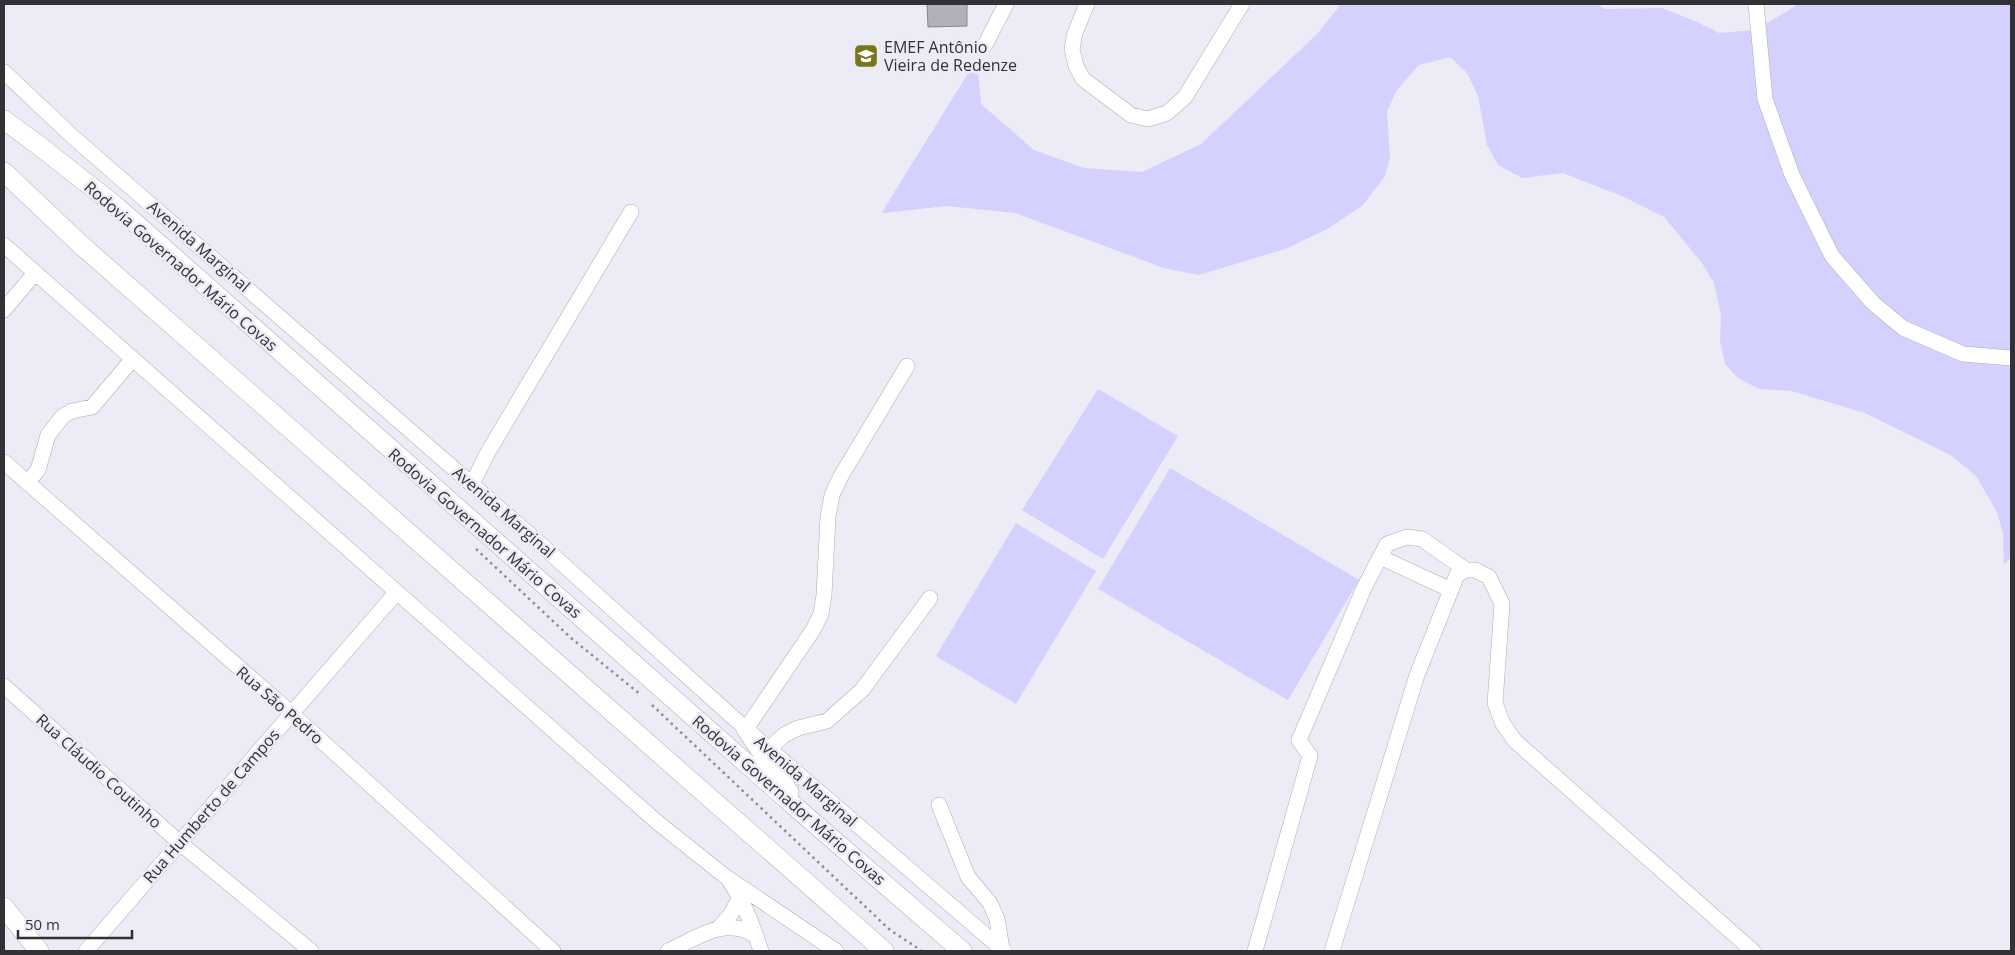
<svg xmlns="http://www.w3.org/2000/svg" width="2015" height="955" viewBox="0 0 2015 955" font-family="'Open Sans',sans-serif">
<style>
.green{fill:#d4d1ff}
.building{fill:#b1b1ba;stroke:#85848e}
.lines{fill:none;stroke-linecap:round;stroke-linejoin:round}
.minor-casing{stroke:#acacb5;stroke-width:16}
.major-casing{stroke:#acacb5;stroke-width:20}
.path{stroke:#8d8c94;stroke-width:2.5;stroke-dasharray:2.5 4;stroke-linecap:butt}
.minor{stroke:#fff;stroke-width:15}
.major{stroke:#fff;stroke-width:19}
.labels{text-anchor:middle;stroke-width:5;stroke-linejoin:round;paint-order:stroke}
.poi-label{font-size:16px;fill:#323236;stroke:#ecebf6;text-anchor:start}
.street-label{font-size:16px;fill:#323236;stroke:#ecebf6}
</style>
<rect width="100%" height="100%" fill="#ecebf6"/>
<path class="green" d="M 1341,4 L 1597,4 L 1604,9 L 1662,8 L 1695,21 L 1719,33 L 1755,30 L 1799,4 L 2011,4 L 2011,557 L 2004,565 L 2003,533 L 1997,512 L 1976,476 L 1952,456 L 1865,413 L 1791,391 L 1759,389 L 1738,378 L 1725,364 L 1720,341 L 1721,315 L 1714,283 L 1702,263 L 1664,217 L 1624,197 L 1563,173 L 1522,178 L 1498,165 L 1487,145 L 1478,96 L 1467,73 L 1450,57 L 1419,65 L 1397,90 L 1387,111 L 1390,158 L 1385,176 L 1363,205 L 1329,228 L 1288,248 L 1199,275 L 1164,268 L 1015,213 L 946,206 L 885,213 L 882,212 L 977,59 L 981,104 L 1034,150 L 1084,168 L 1142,172 L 1201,144 L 1318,33 Z
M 1098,389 L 1178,436 L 1103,559 L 1022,510 Z
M 1170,468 L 1359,580 L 1288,700 L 1098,589 Z
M 1016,523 L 1096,571 L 1016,704 L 936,656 Z"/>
<path class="building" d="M 927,4 L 967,4 L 967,26 L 928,27 Z"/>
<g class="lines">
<defs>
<path id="minor" d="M 1087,4 L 1075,33 L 1072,49 L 1076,66 L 1083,79 L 1131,115 L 1148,119 L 1167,113 L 1185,97 L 1242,4
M 1756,4 L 1765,99 L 1792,175 L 1832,256 L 1873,303 L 1903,328 L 1963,354 L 2011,358
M 985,45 L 1006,4
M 4,72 L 73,137 L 538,542 L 746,729 L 1004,951
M 4,245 L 657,822 L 726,877 L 836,951
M 4,310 L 35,273
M 4,462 L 292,714 L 553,951
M 27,483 L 38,470 L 48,435 L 63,416 L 72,411 L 92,407 L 132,360
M 472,484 L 488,452 L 631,212
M 1380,557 L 1451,590
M 4,686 L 180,843 L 311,951
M 746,729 L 813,630 L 821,614 L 824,595 L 828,517 L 832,495 L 841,476 L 907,366
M 769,749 L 784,735 L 798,728 L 827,721 L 862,690 L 930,598
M 939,805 L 968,877 L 990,903 L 997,919 L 1002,949
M 730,882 C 745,903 753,927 761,951
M 719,928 L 731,914 L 740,897
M 86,951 L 396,593
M 668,951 C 698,938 724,916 755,935
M 1255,951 L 1310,756 L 1299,740 L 1364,588 L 1387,544 L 1407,537 L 1422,539 L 1466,570
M 1332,951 L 1417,675 L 1457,575 L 1466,570 L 1475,570 L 1489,577 L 1502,604 L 1495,703 L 1503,724 L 1515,741 L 1753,951"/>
<path id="major" d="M 4,120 L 37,144 L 117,207 L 807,817 L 962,951
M 4,172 L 80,244 L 884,951
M 746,729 L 789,792
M 4,907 L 39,951"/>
</defs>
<use href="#minor" class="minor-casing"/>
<use href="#major" class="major-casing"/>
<path class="path" d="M 476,549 L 571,638 L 641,695
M 652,705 L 890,930 L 922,951"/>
<use href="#minor" class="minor"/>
<use href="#major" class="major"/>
</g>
<defs>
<symbol id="school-square" viewBox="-11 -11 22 22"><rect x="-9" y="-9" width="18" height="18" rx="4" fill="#77761c" stroke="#ecebf6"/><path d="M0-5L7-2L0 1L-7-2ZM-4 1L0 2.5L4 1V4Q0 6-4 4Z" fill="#fff"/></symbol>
</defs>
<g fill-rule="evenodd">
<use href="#school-square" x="852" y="42" width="28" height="28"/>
</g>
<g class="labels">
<g class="poi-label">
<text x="884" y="53">EMEF Antônio<tspan x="884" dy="18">Vieira de Redenze</tspan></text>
</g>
<g class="street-label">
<text transform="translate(199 246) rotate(41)" y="6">Avenida Marginal</text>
<text transform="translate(181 266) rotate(41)" y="6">Rodovia Governador Mário Covas</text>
<text transform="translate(504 512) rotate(41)" y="6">Avenida Marginal</text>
<text transform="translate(485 533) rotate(41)" y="6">Rodovia Governador Mário Covas</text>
<text transform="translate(280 705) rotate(41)" y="6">Rua São Pedro</text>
<text transform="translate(99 771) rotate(42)" y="6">Rua Cláudio Coutinho</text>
<text transform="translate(806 781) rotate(41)" y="6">Avenida Marginal</text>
<text transform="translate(789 800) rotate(41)" y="6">Rodovia Governador Mário Covas</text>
<text transform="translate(211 806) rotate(-49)" y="6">Rua Humberto de Campos</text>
</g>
</g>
<rect width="2015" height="955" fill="none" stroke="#323236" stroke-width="10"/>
<path d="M18 930v8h114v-8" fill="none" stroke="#323236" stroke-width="2.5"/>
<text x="25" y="930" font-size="15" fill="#323236" stroke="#ecebf6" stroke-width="4" paint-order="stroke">50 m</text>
</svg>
